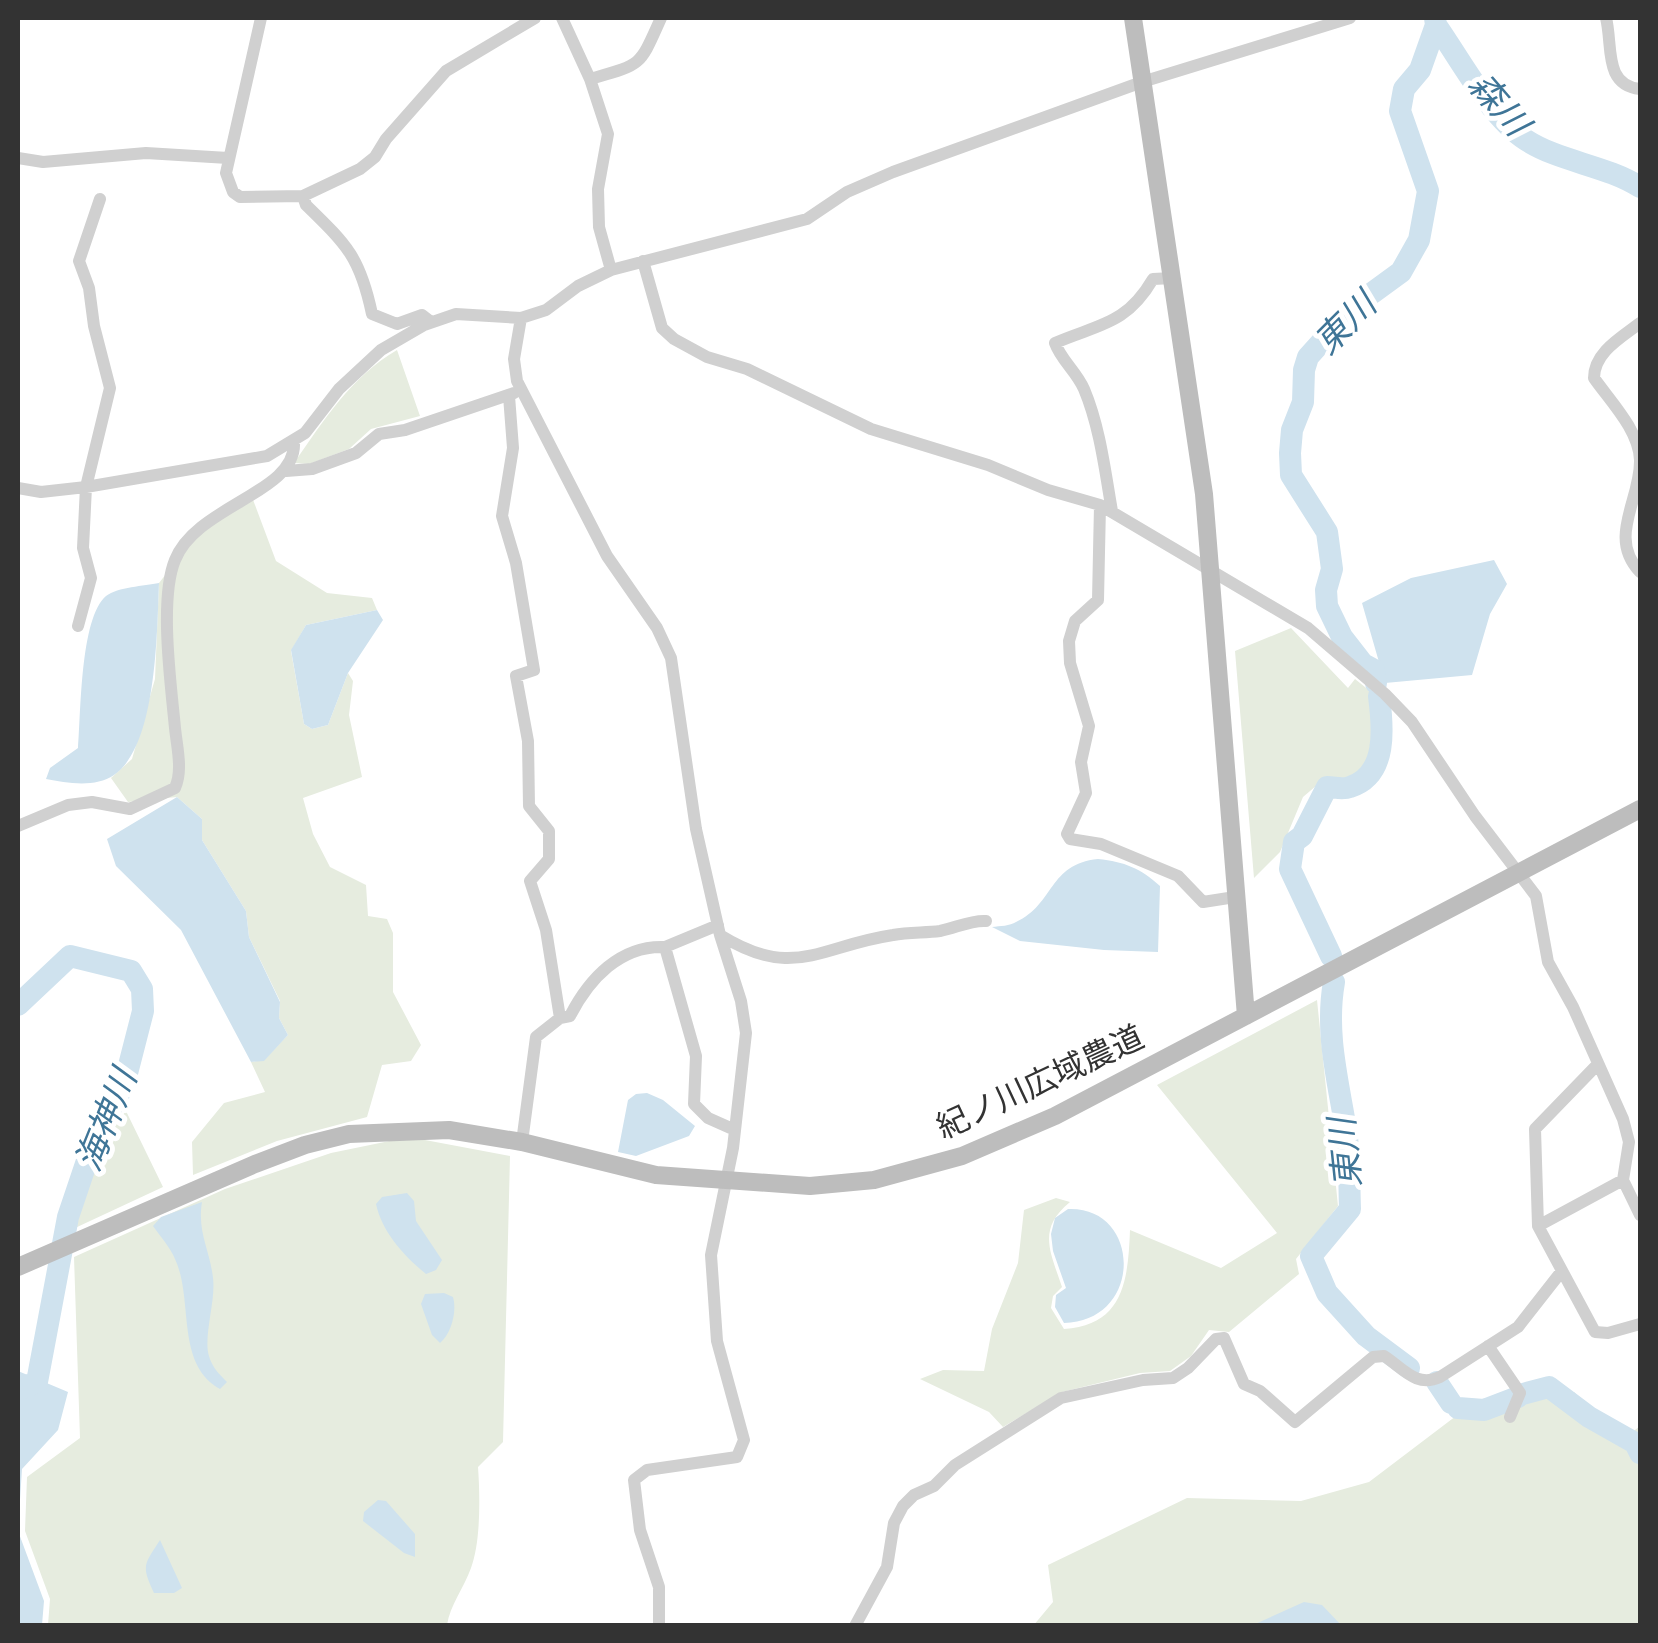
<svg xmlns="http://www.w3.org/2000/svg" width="1658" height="1643" viewBox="0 0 1658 1643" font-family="Raleway,'Noto Sans JP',sans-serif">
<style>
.green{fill:#e6ecdf}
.water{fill:#cfe2ee}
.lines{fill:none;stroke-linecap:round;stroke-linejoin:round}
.river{stroke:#cfe2ee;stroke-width:22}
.street{stroke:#d0d0d0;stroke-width:12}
.secondary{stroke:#bdbdbd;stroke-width:18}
.labels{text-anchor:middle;stroke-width:10;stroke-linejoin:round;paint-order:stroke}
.street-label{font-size:32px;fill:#333;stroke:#fff}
.water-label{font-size:35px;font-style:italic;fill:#3f7597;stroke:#fff}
</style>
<rect width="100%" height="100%" fill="#fff"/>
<path class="green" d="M 397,350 L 420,416 L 371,429 L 349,449 L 309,464 L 294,463 C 324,420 351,377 397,350 Z
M 252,497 L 276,561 L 327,593 L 372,598 L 377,610 L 306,625 L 291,651 L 304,724 L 312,729 L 328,725 L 348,673 L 353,681 L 349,715 L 362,777 L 303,798 L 313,834 L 330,867 L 366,885 L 368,916 L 387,919 L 393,933 L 393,992 L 421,1045 L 411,1061 L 382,1065 L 367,1117 L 277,1141 L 193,1175 L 192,1142 L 224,1103 L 265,1092 L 251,1062 L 264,1060 L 288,1035 L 279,1018 L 280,1001 L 249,937 L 246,911 L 202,840 L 202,819 L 177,797 L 128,802 L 111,778 L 132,759 L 155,679 L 159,583 L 209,519 Z
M 1291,628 L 1348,688 L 1355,679 L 1370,691 C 1376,736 1387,783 1323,780 L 1303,797 L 1280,852 L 1254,878 L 1235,651 Z
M 1317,1000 L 1338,1206 L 1296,1259 L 1299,1274 L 1229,1332 L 1209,1330 L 1191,1356 L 1170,1371 L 1140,1373 L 1062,1392 L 1003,1427 L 989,1412 L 920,1379 L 943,1370 L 984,1371 L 992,1329 L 1018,1263 L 1024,1210 L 1056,1198 L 1070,1202 C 1037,1229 1050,1251 1062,1287 L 1053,1296 L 1051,1308 L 1064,1329 C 1124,1325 1128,1280 1130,1230 L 1221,1268 L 1277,1233 L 1157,1085 Z
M 126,1111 L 163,1187 L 75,1228 C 87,1177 92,1152 126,1111 Z
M 409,1137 L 510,1156 L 503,1442 L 478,1467 C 480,1495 481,1541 471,1568 C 464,1588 450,1605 447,1625 L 48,1625 L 50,1599 L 25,1531 L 27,1477 L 80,1438 L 74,1257 L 225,1189 L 331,1153 Z
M 1574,1392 L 1595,1413 L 1630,1434 L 1640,1426 L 1640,1625 L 1033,1626 L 1053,1602 L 1048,1565 L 1187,1498 L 1301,1501 L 1369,1482 L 1456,1416 L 1530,1396 Z"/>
<path class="water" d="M 1494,560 L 1507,584 L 1490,614 L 1472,675 L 1385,683 L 1362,603 L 1411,578 Z
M 159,583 C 157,632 157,746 114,775 C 95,788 67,783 46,779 L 50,768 L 78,748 C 81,714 80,618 106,596 C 118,587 144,586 159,583 Z
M 377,610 L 383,620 L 348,673 L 328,725 L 312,729 L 304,724 L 291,650 L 306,625 Z
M 177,797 L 202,819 L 202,840 L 246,911 L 249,937 L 280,1002 L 279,1018 L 288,1035 L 264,1061 L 251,1062 L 181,930 L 116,866 L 107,839 Z
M 1098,859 C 1125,862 1140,868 1160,886 L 1158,952 L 1104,950 L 1020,941 L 992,927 C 1000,926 1010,926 1016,922 C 1055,904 1048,864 1098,859 Z
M 647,1093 L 663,1100 L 695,1126 L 689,1136 L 636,1156 L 618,1152 L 628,1100 L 636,1094 Z
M 407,1193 L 414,1201 L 416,1221 L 442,1260 L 436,1270 L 426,1274 C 404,1256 382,1232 376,1204 L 382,1197 Z
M 202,1202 C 197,1232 210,1250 213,1278 C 216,1301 203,1337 209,1356 C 212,1367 219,1374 227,1382 L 220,1389 C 175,1364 194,1300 175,1259 C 170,1247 160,1236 153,1226 L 161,1217 Z
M 1068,1209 C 1142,1206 1144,1321 1064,1323 L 1055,1307 L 1056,1295 L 1066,1288 L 1053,1251 L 1051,1234 L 1055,1218 Z
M 444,1293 L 453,1297 C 457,1311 452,1333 440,1343 L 432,1335 L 421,1304 L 425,1294 Z
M 18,1371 L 68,1392 L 58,1430 L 22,1469 L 18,1531 L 44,1601 L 42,1625 L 18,1625 Z
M 378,1500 L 386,1501 L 415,1534 L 415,1557 L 404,1553 L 363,1521 L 364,1512 Z
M 160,1540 L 182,1588 L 174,1593 L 154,1593 C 141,1565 144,1565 160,1540 Z
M 1304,1602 L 1322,1605 L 1341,1625 L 1253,1625 Z"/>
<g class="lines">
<path class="river" d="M 1435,18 L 1436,25 C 1460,59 1491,118 1526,140 C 1560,162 1605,165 1640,187
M 1376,683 L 1374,670 L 1363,664 L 1342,637 L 1327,606 L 1326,590 L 1332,569 L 1327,532 L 1291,475 L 1290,453 L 1292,430 L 1303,402 L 1304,370 L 1308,357 L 1353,307 L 1401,272 L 1419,240 L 1428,191 L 1400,111 L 1404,89 L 1420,70 L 1436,25
M 1331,956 L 1290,869 L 1294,842 L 1302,836 L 1327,787 C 1335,787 1342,790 1350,787 C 1388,775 1383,727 1379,696
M 1334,982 C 1325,1033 1338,1080 1346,1130 C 1350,1156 1349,1183 1350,1209 L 1311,1256 L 1327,1293 L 1366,1336 L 1409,1368
M 18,1005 L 70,956 L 131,971 L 142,989 L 143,1011 L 124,1085 L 95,1137 L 68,1217 L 37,1382 L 18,1390
M 1437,1382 L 1451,1403
M 1523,1394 L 1549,1387 L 1589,1417 L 1635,1443 L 1640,1453
M 1458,1408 L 1484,1410 L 1518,1397"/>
<path class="street" d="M 261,18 L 226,173 L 233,192 L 240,197 L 303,196 L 360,169 L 375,157 L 386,139 L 446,71 L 535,18
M 562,18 L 590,79 L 608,134 L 598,189 L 599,227 L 611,270
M 1606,18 C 1613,45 1603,85 1640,89
M 590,79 C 643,64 639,67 661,18
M 18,158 L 43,162 L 146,153 L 228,158
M 303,196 L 306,205 C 347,245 360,257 372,314 L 397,324 L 422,315 L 431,322
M 643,261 L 662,328 L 674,339 L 707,357 L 747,369 L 871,429 L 988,465 L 1048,490 L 1100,505 L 1308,628 L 1385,694 L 1412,722 L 1475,816 L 1536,896 L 1548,962 L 1573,1007 L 1623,1119 L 1629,1142 L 1623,1180 L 1640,1215
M 521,318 L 514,359 L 517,381 L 607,556 L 657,628 L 671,658 L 696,829 L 720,935 L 741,1001 L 746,1033 L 733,1148 L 711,1255 L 717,1341 L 744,1440 L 737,1457 L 647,1470 L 634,1480 L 640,1530 L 659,1587 L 659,1626
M 1640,323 C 1622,337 1594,352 1594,378 C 1610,401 1639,430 1640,460 C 1641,500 1607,537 1640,572
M 509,396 L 513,448 L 502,516 L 516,563 L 534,670 L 516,676 L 528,741 L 529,806 L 549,831 L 549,859 L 530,881 L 546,930 L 560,1018
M 286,471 L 312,469 L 356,453 L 379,434 L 405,430 L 514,393
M 18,488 L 41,492 L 86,487 L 267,456 L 305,433 L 339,389 L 381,350 L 424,325 L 456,314 L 521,318 L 546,310 L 578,286 L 611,270 L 807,219 L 847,192 L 893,172 L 1142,82 L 1350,18
M 1100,505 L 1098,600 L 1075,621 L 1069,641 L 1070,663 L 1089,726 L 1081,762 L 1086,793 L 1067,834 L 1070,839 L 1101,844 L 1178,876 L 1203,902 L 1235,897
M 1112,511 C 1105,471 1100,427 1084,389 C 1076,371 1061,360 1055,343 C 1099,324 1126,325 1153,279 L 1173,278
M 78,626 L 91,578 L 83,548 L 86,487 L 110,388 L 94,326 L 89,288 L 79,261 L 100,199
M 18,826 L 68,805 L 92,802 L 130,809 L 175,788 C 183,770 177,748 175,728 C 171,685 159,599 175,560 C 197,505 297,493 294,442
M 720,935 C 794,981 819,946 893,935 C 909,932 925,933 940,931 C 956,928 970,920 986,921
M 665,947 L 718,925
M 1597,1065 L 1535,1129 L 1538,1226 L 1595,1332 L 1608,1333 L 1640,1324
M 522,1142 L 536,1037 L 560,1018 L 570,1016 C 589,979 620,945 665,947 L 696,1056 L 694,1104 L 708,1118 L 735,1130
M 1538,1226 L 1623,1180
M 1488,1346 L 1520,1393 L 1510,1417
M 855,1626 L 887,1567 L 894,1523 L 903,1506 L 914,1495 L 934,1486 L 955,1465 L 1061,1398 L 1143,1380 L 1173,1378 L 1188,1368 L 1216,1339 L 1224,1338 L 1244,1384 L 1260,1391 L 1295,1422 L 1373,1357 L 1384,1356 C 1403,1368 1416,1388 1440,1377 L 1518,1327 L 1561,1272"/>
<path class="secondary" d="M 1133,18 L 1204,494 L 1246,1016
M 18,1267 L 255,1164 L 305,1145 L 349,1134 L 449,1130 L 522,1142 L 656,1175 L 810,1186 L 874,1180 L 962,1156 L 1055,1116 L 1640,809"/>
</g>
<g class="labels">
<g class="street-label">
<text transform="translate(1040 1082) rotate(-25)" y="11">紀ノ川広域農道</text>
</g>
<g class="water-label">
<text transform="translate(1499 104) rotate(49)" y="12">森川</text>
<text transform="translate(1345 323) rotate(-45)" y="12">東川</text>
<text transform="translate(106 1120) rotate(-68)" y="12">海神川</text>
<text transform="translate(1345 1153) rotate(-96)" y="12">東川</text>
</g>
</g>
<rect width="1658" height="1643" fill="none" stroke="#333333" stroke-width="40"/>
</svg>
